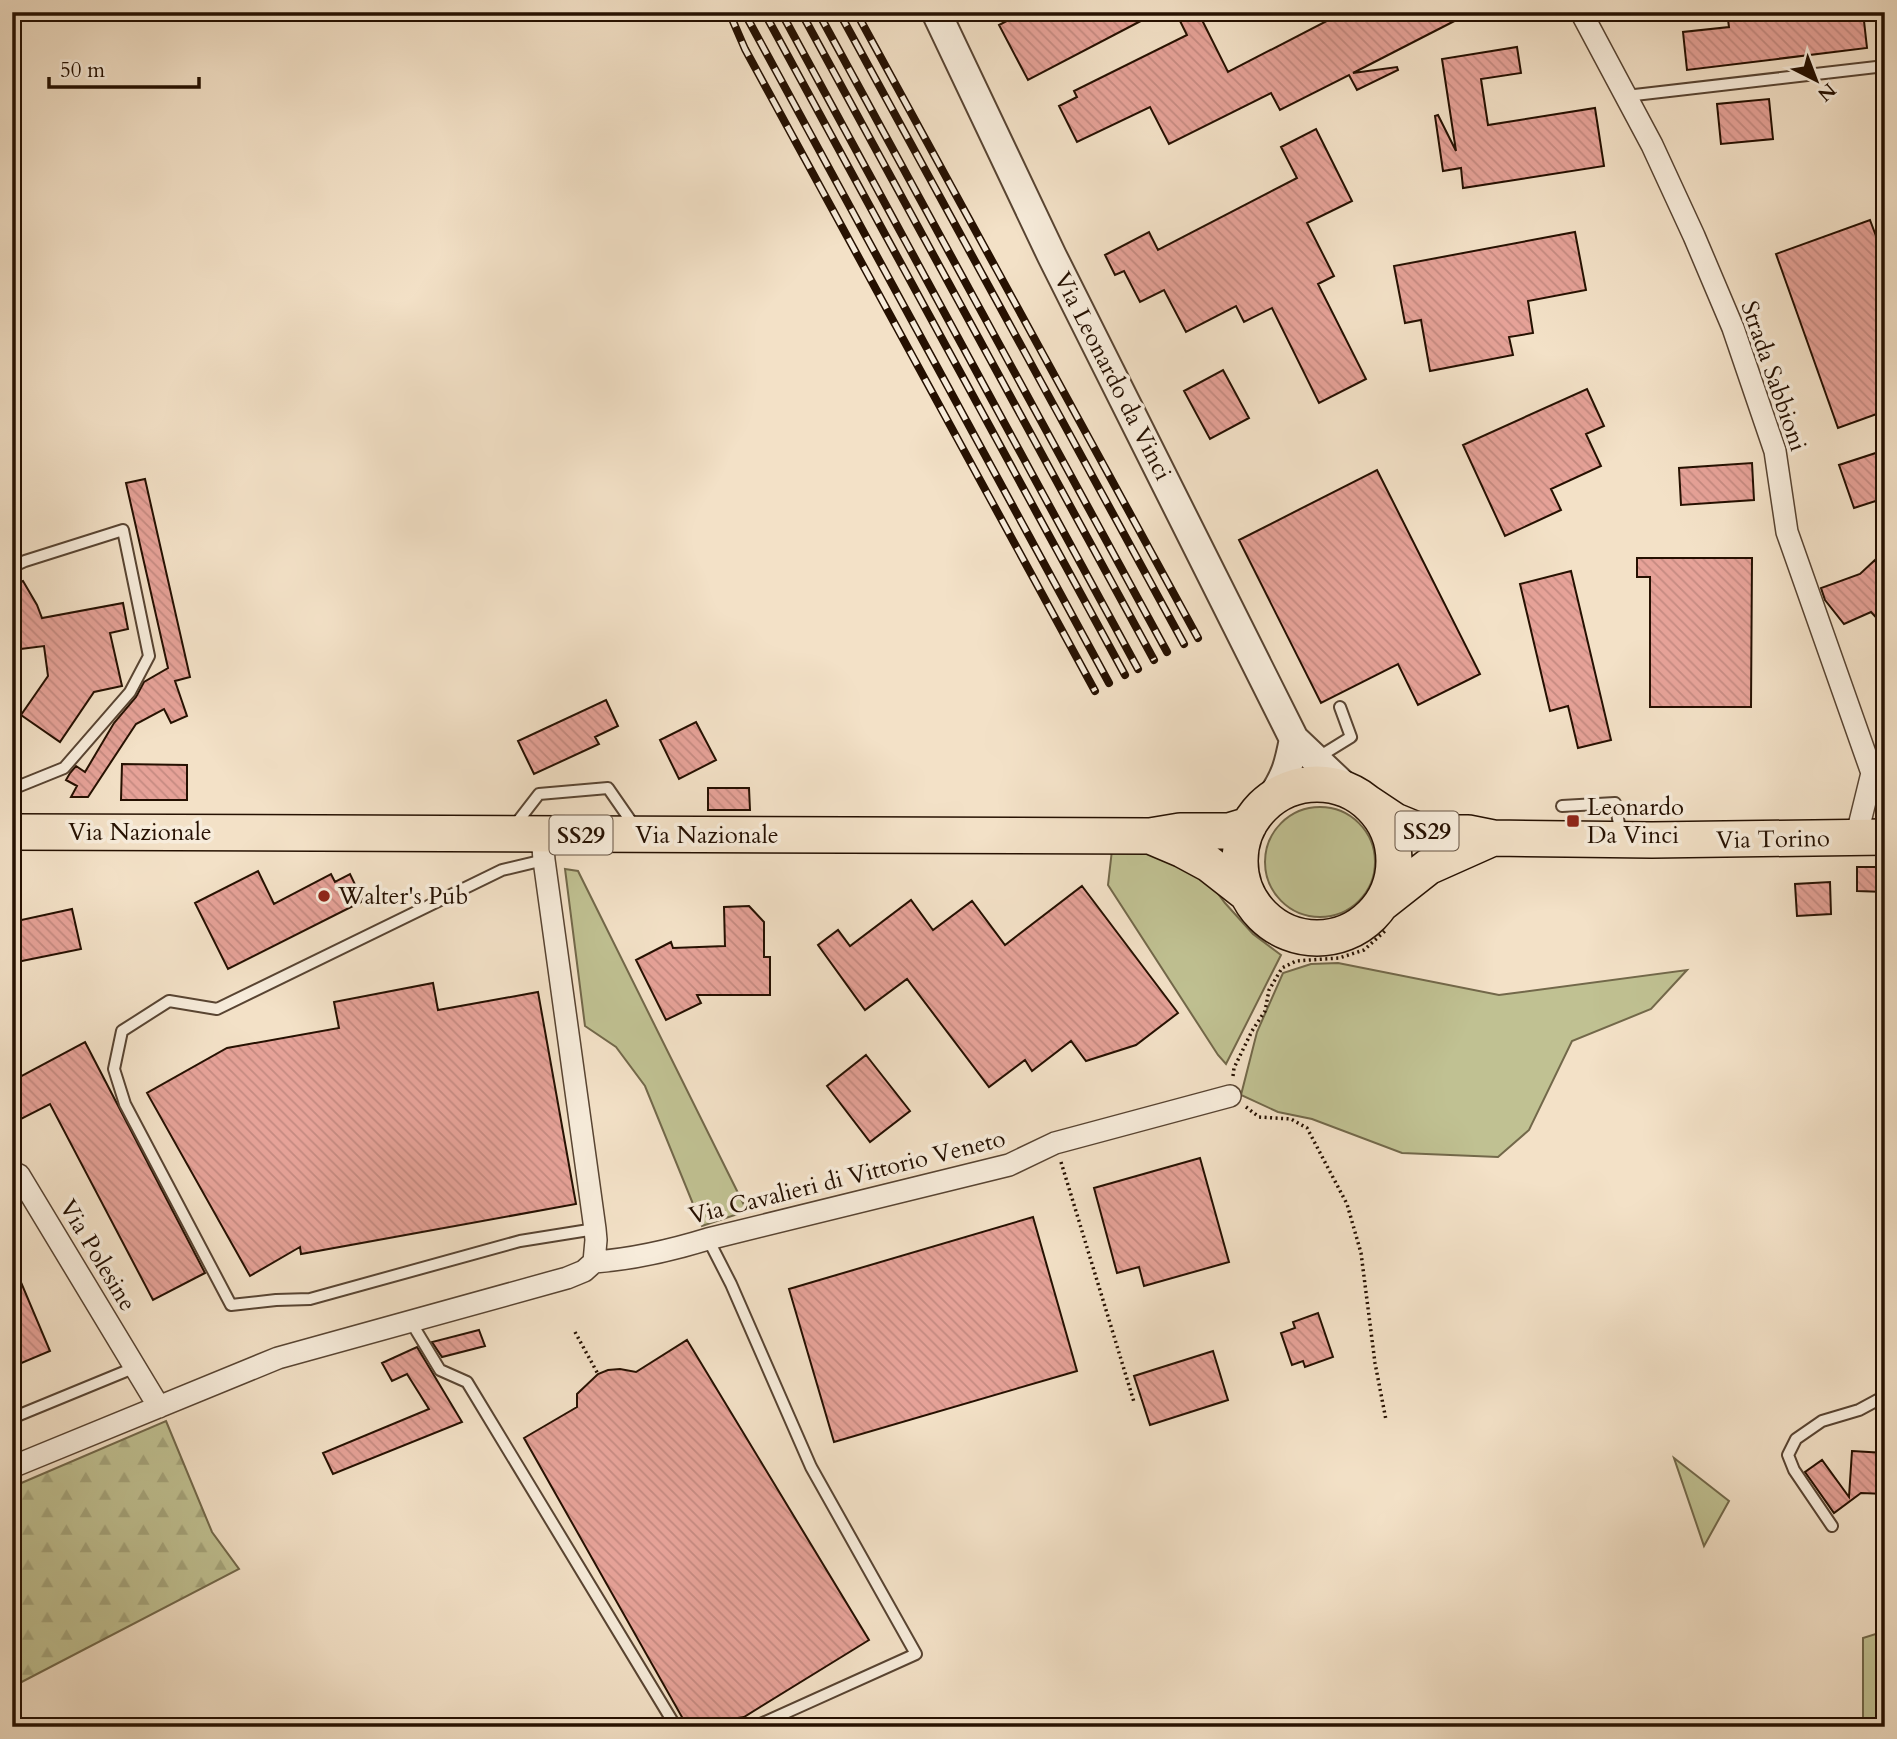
<svg xmlns="http://www.w3.org/2000/svg" width="1897" height="1739" viewBox="0 0 1897 1739" font-family="Cardo,serif">
<style>
.green{fill:#c0c192;stroke:#72684a;stroke-width:2}
.forest{fill:url(#forest-firs);stroke:#72684a;stroke-width:2}
.building{fill:url(#building-back-hatch);stroke:#251001;stroke-width:2}
.lines{fill:none;stroke-linecap:round;stroke-linejoin:round}
.service-casing{stroke:#584432;stroke-width:14}
.minor-casing{stroke:#584432;stroke-width:24}
.tertiary-casing{stroke:#584432;stroke-width:32}
.primary-casing{stroke:#251001;stroke-width:38}
.path{stroke:#251001;stroke-width:3.5;stroke-dasharray:2 3.5;stroke-linecap:butt}
.service{stroke:#f7ecdb;stroke-width:10}
.minor{stroke:#f7ecdb;stroke-width:21}
.tertiary{stroke:#f7ecdb;stroke-width:28}
.primary{stroke:#f3e1c7;stroke-width:35}
.rail-casing{stroke:#251001;stroke-width:8}
.rail{stroke:#f7ecdb;stroke-width:5;stroke-dasharray:16;stroke-linecap:butt}
.poi-dot{fill:#8f2418;stroke:#f7ecdb;stroke-width:2.5}
.labels{text-anchor:middle;stroke-width:7;stroke-linejoin:round;paint-order:stroke}
.shield{fill:#f7ecdb;stroke:#645242;stroke-width:2}
.shield-label{font-size:23px;font-weight:bold;fill:#251001}
.street-label{font-size:24px;fill:#251001;stroke:#f7ecdb}
.poi-label{font-size:24px;fill:#251001;stroke:#f7ecdb;text-anchor:start}
</style>
<defs>
<pattern id="forest-firs" width="22" height="20" patternUnits="userSpaceOnUse" patternTransform="scale(1.75)"><rect width="22" height="20" fill="#c0c192"/><path d="M5 1l3.5 6h-7zM16 11l3.5 6h-7z" fill="#a5a57c"/></pattern>
<pattern id="building-back-hatch" width="6" height="6" patternUnits="userSpaceOnUse" patternTransform="scale(1.75)"><rect width="6" height="6" fill="#e6a298"/><path d="M-1 5l2 2M0 0l6 6M5-1l2 2" fill="none" stroke="#c58a81"/></pattern>
</defs>
<rect width="100%" height="100%" fill="#f3e1c7"/>
<filter id="stains"><feTurbulence type="fractalNoise" baseFrequency=".00286" numOctaves="4"/><feColorMatrix values="0 0 0 0 .2 0 0 0 0 .09 0 0 0 0 .02 0 0 0 .5 -.17"/></filter>
<radialGradient id="worn" r=".72"><stop offset=".6" stop-color="#630" stop-opacity="0"/><stop offset="1" stop-color="#630" stop-opacity=".3"/></radialGradient>
<path class="green" d="M1265 862a55 55 0 1 1 110 0a55 55 0 1 1-110 0Z
M 1112,850 L 1145,852 L 1205,876 L 1225,903 L 1253,934 L 1281,955 L 1226,1064 L 1218,1055 L 1108,885 Z
M 565,869 L 578,871 L 747,1211 L 702,1226 L 645,1086 L 616,1047 L 585,1026 Z
M 1338,963 L 1499,995 L 1687,970 L 1651,1009 L 1572,1041 L 1529,1130 L 1498,1157 L 1402,1153 L 1312,1119 L 1278,1112 L 1241,1095 L 1257,1032 L 1283,973 L 1311,964 Z
M 1674,1458 L 1729,1501 L 1704,1546 Z
M 1885,1631 L 1885,1727 L 1863,1727 L 1863,1638 Z"/>
<path class="forest" d="M 166,1421 L 212,1532 L 239,1569 L 12,1687 L 12,1487 Z"/>
<path class="building" d="M 1024,12 L 1158,12 L 1028,80 L 999,25 Z
M 1198,12 L 1228,72 L 1344,12 L 1472,12 L 1353,73 L 1397,67 L 1398,70 L 1357,90 L 1349,75 L 1280,110 L 1271,93 L 1169,144 L 1150,107 L 1077,142 L 1059,106 L 1077,97 L 1074,91 L 1187,35 L 1180,21 Z
M 1727,12 L 1863,12 L 1867,48 L 1687,70 L 1683,32 L 1729,27 Z
M 1517,47 L 1521,73 L 1481,79 L 1488,125 L 1595,108 L 1604,166 L 1463,188 L 1461,168 L 1443,171 L 1435,116 L 1438,115 L 1456,151 L 1442,59 Z
M 1769,99 L 1773,139 L 1721,144 L 1717,104 Z
M 1316,129 L 1352,201 L 1307,223 L 1334,276 L 1318,284 L 1366,379 L 1319,403 L 1272,308 L 1244,322 L 1236,306 L 1186,332 L 1164,290 L 1140,302 L 1124,271 L 1115,275 L 1105,255 L 1149,232 L 1158,250 L 1297,178 L 1281,147 Z
M 1870,220 L 1876,236 L 1885,232 L 1885,411 L 1838,428 L 1776,254 Z
M 1575,232 L 1586,290 L 1528,301 L 1533,333 L 1509,337 L 1513,355 L 1430,371 L 1421,320 L 1405,323 L 1394,266 Z
M 1223,370 L 1249,418 L 1210,439 L 1184,391 Z
M 1587,389 L 1604,426 L 1586,434 L 1601,466 L 1551,489 L 1561,510 L 1505,536 L 1463,445 Z
M 1885,450 L 1885,498 L 1854,508 L 1839,465 Z
M 1752,463 L 1754,500 L 1681,505 L 1679,468 Z
M 1377,470 L 1480,674 L 1418,705 L 1398,664 L 1321,703 L 1239,540 Z
M 145,479 L 190,677 L 175,681 L 187,716 L 171,723 L 164,709 L 136,724 L 88,797 L 71,797 L 77,786 L 66,780 L 70,773 L 76,766 L 85,772 L 114,723 L 136,697 L 144,682 L 168,668 L 126,483 Z
M 1637,558 L 1752,558 L 1751,707 L 1650,707 L 1650,577 L 1637,577 Z
M 1875,560 L 1885,571 L 1885,627 L 1871,612 L 1844,624 L 1825,600 L 1821,588 L 1860,574 Z
M 1571,571 L 1611,740 L 1578,748 L 1568,706 L 1550,711 L 1520,584 Z
M 23,581 L 37,605 L 42,618 L 123,603 L 128,629 L 110,633 L 122,686 L 94,692 L 60,742 L 21,715 L 48,676 L 44,646 L 12,650 L 12,585 Z
M 606,700 L 618,726 L 595,737 L 599,744 L 534,774 L 518,741 Z
M 696,722 L 716,760 L 679,779 L 660,740 Z
M 122,764 L 187,765 L 187,800 L 121,800 Z
M 708,788 L 749,788 L 750,810 L 708,810 Z
M 1857,867 L 1885,867 L 1885,892 L 1857,891 Z
M 258,871 L 274,904 L 331,874 L 335,882 L 350,874 L 363,901 L 228,969 L 195,903 Z
M 1830,882 L 1831,914 L 1797,916 L 1795,884 Z
M 1082,886 L 1178,1013 L 1136,1045 L 1086,1061 L 1071,1041 L 1032,1071 L 1025,1060 L 989,1087 L 907,979 L 865,1010 L 818,945 L 838,930 L 850,946 L 911,900 L 933,930 L 972,901 L 1005,945 Z
M 749,906 L 764,922 L 764,957 L 770,957 L 770,995 L 697,995 L 701,1003 L 666,1020 L 636,960 L 671,942 L 673,948 L 725,946 L 724,907 Z
M 72,909 L 81,949 L 12,963 L 12,922 Z
M 433,983 L 438,1010 L 538,992 L 576,1204 L 301,1254 L 300,1247 L 250,1276 L 147,1093 L 227,1048 L 339,1028 L 334,1002 Z
M 85,1042 L 205,1273 L 153,1300 L 50,1104 L 21,1119 L 12,1103 L 12,1081 Z
M 866,1055 L 910,1111 L 870,1142 L 827,1086 Z
M 1200,1158 L 1229,1262 L 1144,1286 L 1139,1267 L 1117,1273 L 1094,1188 Z
M 1033,1217 L 1077,1371 L 834,1442 L 789,1289 Z
M 12,1261 L 50,1351 L 12,1367 Z
M 1318,1313 L 1333,1357 L 1305,1367 L 1303,1361 L 1292,1365 L 1281,1333 L 1295,1328 L 1293,1322 Z
M 479,1330 L 485,1346 L 442,1357 L 432,1342 Z
M 687,1340 L 869,1640 L 744,1717 L 687,1726 L 524,1438 L 577,1407 L 577,1394 L 598,1374 L 608,1370 L 620,1369 L 636,1372 Z
M 417,1347 L 462,1422 L 333,1474 L 323,1453 L 429,1409 L 407,1374 L 392,1381 L 382,1363 Z
M 1213,1351 L 1228,1400 L 1150,1425 L 1134,1376 Z
M 1852,1451 L 1885,1453 L 1885,1494 L 1861,1493 L 1834,1513 L 1805,1472 L 1822,1460 L 1849,1497 Z"/>
<g class="lines">
<defs>
<path id="service" d="M 1626,96 L 1885,66
M 12,567 L 25,561 L 123,530 L 149,656 L 130,692 L 64,768 L 12,789
M 1317,758 L 1351,737 L 1340,707
M 1562,806 L 1615,803 L 1621,834
M 515,825 L 539,794 L 608,788 L 635,827
M 544,860 L 502,870 L 217,1009 L 169,1001 L 122,1031 L 114,1069 L 125,1104 L 231,1305 L 276,1300 L 310,1299 L 520,1241 L 595,1229
M 708,1239 L 731,1284 L 811,1467 L 916,1654 L 754,1727
M 411,1322 L 440,1370 L 467,1382 L 676,1727
M 12,1418 L 136,1367
M 1832,1526 L 1794,1470 L 1788,1455 L 1796,1439 L 1822,1421 L 1859,1410 L 1885,1396"/>
<path id="minor" d="M 1581,12 L 1652,145 L 1694,236 L 1733,328 L 1775,451 L 1787,532 L 1872,773 L 1885,789
M 1856,838 L 1872,773
M 12,1178 L 19,1175 L 159,1407
M 594,1262 C 634,1259 669,1251 708,1239 L 1009,1165 L 1055,1143 L 1230,1096
M 12,1467 L 278,1358 L 567,1278 L 584,1271 L 594,1262 L 596,1240 L 595,1229 L 544,860 L 542,835"/>
<path id="tertiary" d="M 936,12 L 1052,256 L 1294,739 L 1349,791
M 1270,800 C 1286,777 1289,765 1294,739"/>
<path id="primary" d="M1240 861a77 77 0 1 1 154 0a77 77 0 1 1-154 0Z
M 1368,803 L 1395,821 L 1417,830 L 1435,833 L 1468,833 L 1493,838 L 1652,840 L 1885,837
M 12,832 L 1150,836 L 1180,831 L 1229,831 L 1249,825
M 1150,836 L 1183,850 L 1209,864 L 1246,893
M 1381,904 L 1428,867 L 1493,838"/>
</defs>
<use href="#service" class="service-casing"/>
<use href="#minor" class="minor-casing"/>
<use href="#tertiary" class="tertiary-casing"/>
<use href="#primary" class="primary-casing"/>
<path class="path" d="M 1233,1076 L 1234,1068 L 1252,1031 L 1265,1011 L 1269,990 L 1282,968 L 1296,961 L 1339,958 L 1364,950 L 1385,931
M 1246,1107 L 1259,1117 L 1291,1119 L 1307,1128 L 1347,1204 L 1361,1253 L 1375,1363 L 1386,1420
M 1061,1162 L 1134,1402
M 575,1332 L 598,1374
M 12,1724 L 14,1727"/>
<use href="#service" class="service"/>
<use href="#minor" class="minor"/>
<use href="#tertiary" class="tertiary"/>
<use href="#primary" class="primary"/>
<defs>
<path id="rail" d="M 729,12 L 745,49 L 1095,691
M 744,12 L 1109,683
M 764,12 L 1125,675
M 781,12 L 1138,669
M 801,12 L 1154,660
M 818,12 L 1167,652
M 839,12 L 1184,644
M 856,12 L 1198,638"/>
</defs>
<use href="#rail" class="rail-casing"/>
<use href="#rail" class="rail"/>
</g>
<g class="poi-dot">
<rect x="1566" y="814" width="14" height="14" rx="3.5"/>
<circle cx="324" cy="896" r="7"/>
</g>
<g class="labels">
<g class="shield">
<rect x="1395.5" y="811.5" width="63" height="39" rx="5"/>
<rect x="549.5" y="815.5" width="63" height="39" rx="5"/>
</g>
<g class="shield-label">
<text x="1427" y="839">SS29</text>
<text x="581" y="843">SS29</text>
</g>
<g class="street-label">
<text transform="translate(1113 376) rotate(63)" y="8">Via Leonardo da Vinci</text>
<text transform="translate(1774 376) rotate(71)" y="8">Strada Sabbioni</text>
<text x="140" y="840">Via Nazionale</text>
<text x="707" y="843">Via Nazionale</text>
<text transform="translate(1773 839) rotate(-1)" y="8">Via Torino</text>
<text transform="translate(847 1177) rotate(-14)" y="8">Via Cavalieri di Vittorio Veneto</text>
<text transform="translate(98 1255) rotate(59)" y="8">Via Polesine</text>
</g>
<g class="poi-label">
<text x="1587" y="815">Leonardo<tspan x="1587" dy="28">Da Vinci</tspan></text>
<text x="338" y="904">Walter's Pub</text>
</g>
</g>
<rect width="1897" height="1739" fill="none" stroke="#f3e1c7" stroke-width="42"/>
<rect x="14" y="14" width="1869" height="1711" fill="none" stroke="#251001" stroke-width="3.5"/>
<rect x="21" y="21" width="1855" height="1697" fill="none" stroke="#251001" stroke-width="2"/>
<g transform="translate(1816 80) rotate(138)" stroke="#f7ecdb" stroke-width="5" paint-order="stroke">
<path d="M0-5L12 26L0 18L-12 26Z" fill="#251001"/>
<text y="-10" font-size="19" font-weight="bold" text-anchor="middle" fill="#251001">N</text>
</g>
<path d="M49 77v10h150v-10" fill="none" stroke="#251001" stroke-width="3.5"/>
<text x="60" y="77" font-size="21" fill="#251001" stroke="#f7ecdb" stroke-width="5" paint-order="stroke">50 m</text>
<rect width="100%" height="100%" filter="url(#stains)"/>
<rect width="100%" height="100%" fill="url(#worn)"/>
</svg>
